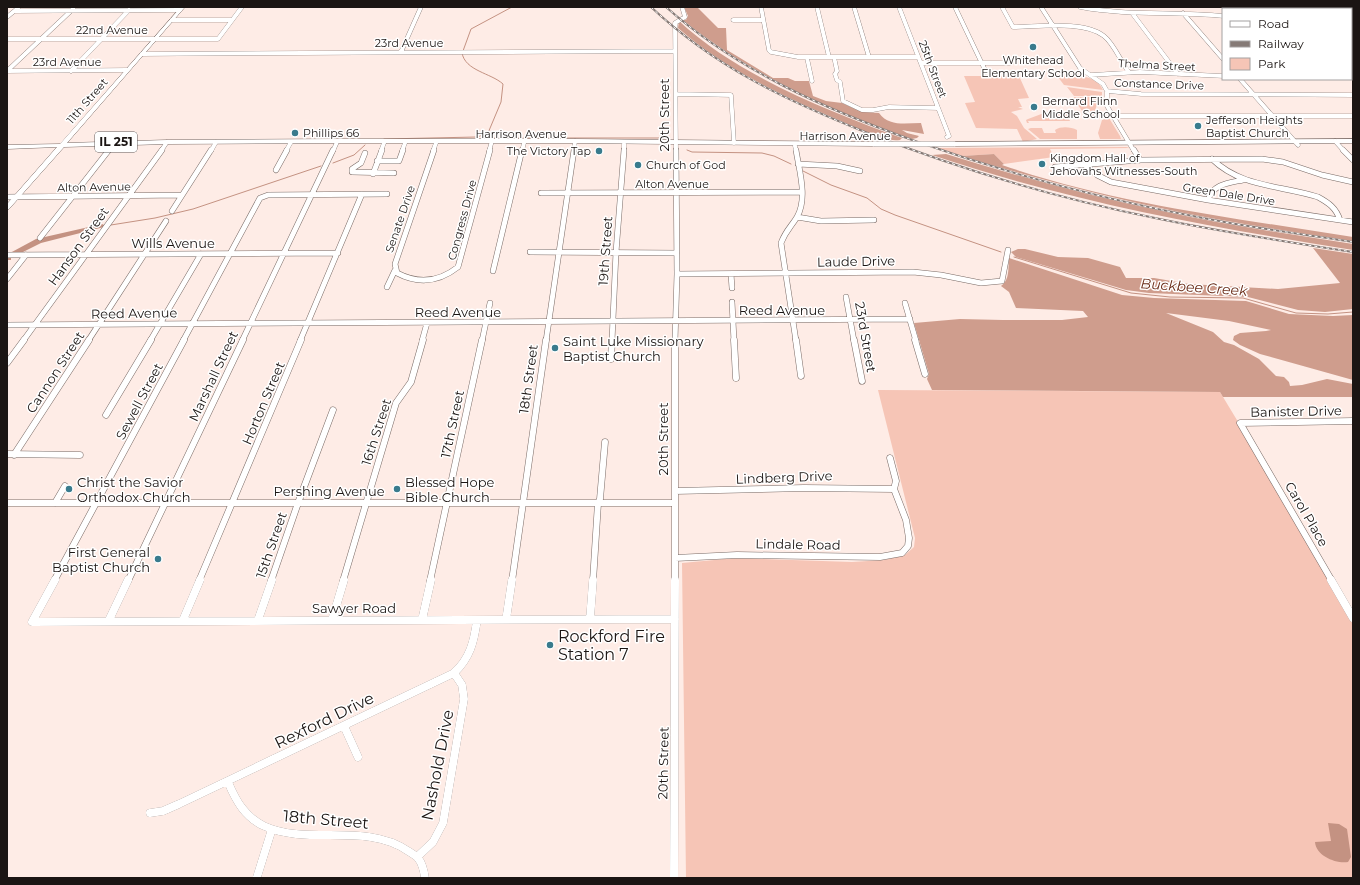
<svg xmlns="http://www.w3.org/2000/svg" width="1360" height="885" viewBox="0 0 1360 885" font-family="Montserrat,sans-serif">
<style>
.green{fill:#f6c5b6}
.forest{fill:#cf9d8d}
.water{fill:#c49282}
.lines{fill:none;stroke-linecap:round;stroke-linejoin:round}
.stream{stroke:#c49282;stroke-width:1}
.river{fill:#c49282;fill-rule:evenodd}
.minor-far3-casing{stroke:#796a65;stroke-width:4.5}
.minor-far2-casing{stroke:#796a65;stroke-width:6}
.minor-far1-casing{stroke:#796a65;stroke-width:7}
.minor-casing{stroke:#796a65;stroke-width:8}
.major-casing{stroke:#796a65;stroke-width:1}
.minor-far3{stroke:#fff;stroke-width:4}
.minor-far2{stroke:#fff;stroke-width:5}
.minor-far1{stroke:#fff;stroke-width:6}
.minor{stroke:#fff;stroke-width:8}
.major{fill:#fff;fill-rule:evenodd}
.rail-casing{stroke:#857a76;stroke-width:2}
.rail{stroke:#fff;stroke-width:1;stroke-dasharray:3;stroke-linecap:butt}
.major-bridge-casing{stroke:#796a65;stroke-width:5.5;stroke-linecap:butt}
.major-bridge{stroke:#fff;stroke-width:5}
.poi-dot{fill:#397b8d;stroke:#fff;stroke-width:1.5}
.labels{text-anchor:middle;stroke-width:3;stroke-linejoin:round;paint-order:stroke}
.far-street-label{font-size:11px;fill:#1b1513;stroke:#fff}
.far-poi-label{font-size:11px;fill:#1b1513;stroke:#fff;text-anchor:start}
.shield{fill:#fff;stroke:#5f5b5a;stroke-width:1}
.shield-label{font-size:12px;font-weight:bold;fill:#1b1513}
.street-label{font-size:13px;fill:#1b1513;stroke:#fff}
.poi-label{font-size:13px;fill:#1b1513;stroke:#fff;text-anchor:start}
.water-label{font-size:14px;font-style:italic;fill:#682a16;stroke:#fff}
.near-poi-label{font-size:16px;fill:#1b1513;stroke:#fff;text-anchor:start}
.near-street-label{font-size:16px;fill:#1b1513;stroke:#fff}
</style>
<rect width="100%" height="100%" fill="#feece6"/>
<path class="green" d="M 964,76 L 1019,76 L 1029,98 L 1018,99 L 1022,107 L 1018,107 L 1023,109 L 1011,112 L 1017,116 L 1024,128 L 1037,139 L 1023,142 L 1017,129 L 976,128 L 965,103 L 975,102 Z
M 1058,77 C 1074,76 1096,73 1103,90 L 1064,85 Z
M 1067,87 L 1102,92 L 1102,96 L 1074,96 Z
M 1074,97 L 1099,97 L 1093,118 L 1086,116 L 1077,104 Z
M 1044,113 L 1066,113 L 1070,121 L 1028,121 L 1029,123 L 1027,123 L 1026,120 L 1028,119 Z
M 1109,118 L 1120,136 L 1121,139 L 1100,139 L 1098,133 L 1102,120 Z
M 1031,128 L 1042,128 L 1044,133 L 1056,133 L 1055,130 C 1061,126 1071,127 1077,130 L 1077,139 L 1040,139 L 1028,129 Z
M 1126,147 L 1131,148 L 1050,149 L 1054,157 L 1004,164 L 994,154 L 962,156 L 938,148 Z
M 878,390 L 1220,392 L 1353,612 L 1353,878 L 686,878 L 682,563 L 736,558 L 852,562 L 884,560 L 905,555 L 914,547 L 915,538 Z"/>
<path class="forest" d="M 684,7 L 697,7 L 718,28 L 726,28 L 727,50 L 773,78 L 788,78 L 795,81 L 809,81 L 813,96 L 826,101 L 842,103 L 862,112 L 879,113 C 889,127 906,123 921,123 L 924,134 L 902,130 L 907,133 L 919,136 L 917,138 L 912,139 C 830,110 751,75 683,20 L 686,20 L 688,16 Z
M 679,21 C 737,75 828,111 902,138 L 900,140 C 883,142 864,131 848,124 C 789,99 727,71 678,28 Z
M 946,154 C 1017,176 1089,196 1162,211 C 1225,225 1289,234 1353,244 L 1353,250 C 1209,227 1071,202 932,155 Z
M 994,154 L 1004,164 L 1002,165 C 1115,204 1235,218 1353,237 L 1353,241 C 1295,232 1237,224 1179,212 C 1106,197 1033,178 962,156 Z
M 1313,248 L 1353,254 L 1353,309 L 1325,312 L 1298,310 L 1248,297 L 1149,293 L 1126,290 L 1016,257 L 1011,252 L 1018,249 L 1025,249 L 1058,257 L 1088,258 L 1120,267 L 1126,278 L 1154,278 L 1189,284 L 1278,289 L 1340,283 Z
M 1009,258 L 1122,295 L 1154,298 L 1246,301 L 1289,314 L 1333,316 L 1353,315 L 1353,380 L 1260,354 L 1240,345 L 1233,340 L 1234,336 L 1240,333 L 1266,331 L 1271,330 L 1229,321 L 1166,313 L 1213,332 L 1224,342 L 1234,345 L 1259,359 L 1276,376 L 1284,377 L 1289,382 L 1290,386 L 1302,385 L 1327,379 L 1353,384 L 1353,397 L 1223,397 L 1220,392 L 932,390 L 927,379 L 929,374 L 914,323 L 960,319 L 1003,320 L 1062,320 L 1088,317 L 1083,311 L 1016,308 L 1009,292 L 1001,286 C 1010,280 1008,268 1009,258 Z"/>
<path class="water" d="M 1328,823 L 1339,824 L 1347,829 L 1351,857 L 1348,862 C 1336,864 1316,856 1315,842 L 1331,841 Z"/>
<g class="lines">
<path class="stream" d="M 1204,7 L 1267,7
M 463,51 L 471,29 L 512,7
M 484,135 L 489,138 L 664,138
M 384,139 L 477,137 L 488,133 L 501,102 L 503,84 C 491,73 465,71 462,53
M 687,150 L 692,152 L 762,153 L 774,156 L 791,164
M 333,163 L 354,155 L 365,145
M 803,171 L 831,185 L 867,198 L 881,209 L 895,215 L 1001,252
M 111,225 L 155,218 L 193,209 L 321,166
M 1014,257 L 1131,293 L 1170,297 L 1243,298 L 1296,313 L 1328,314 L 1353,312"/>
<path class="river" d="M 102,224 L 106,226 L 104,227 L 41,243 L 17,255 L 14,255 L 10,253 L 36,239 Z
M 7,256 L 11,256 L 11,260 L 7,260 Z"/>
<defs>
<path id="minor-far3" d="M 761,7 L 769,50 L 771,52 L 798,57 L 918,57
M 817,7 L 829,57
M 854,7 L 869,57
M 899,7 L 949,136 L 947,137
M 955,7 L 986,72
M 1002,7 L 1013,27 C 1037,27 1084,20 1104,36 C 1114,44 1120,60 1128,71
M 1041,7 L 1080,68 L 1103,84 L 1107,91 L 1107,106 L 1134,151
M 1080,7 C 1127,16 1175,11 1223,16
M 1294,7 L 1296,9
M 1333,7 L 1335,9
M 15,11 L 180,10
M 1132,13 L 1178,74
M 1183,13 L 1223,59
M 7,17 L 18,8
M 1351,17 L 1353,16
M 172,20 L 232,20
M 733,20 L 763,20
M 1351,24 L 1353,26
M 1351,35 L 1353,35
M 7,39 L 218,39 L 242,7
M 401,52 L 421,7
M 142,54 L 675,51
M 834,57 L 837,71 L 835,74 L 837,80 L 840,82 L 843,101 L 862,110 L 873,110 L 889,107 L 938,108
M 807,58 L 812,81
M 1351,60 L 1353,62
M 922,63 L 1011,63
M 7,71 L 127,70
M 7,71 L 73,9
M 71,71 L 129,10
M 1091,75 L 1140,72 L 1223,76
M 1351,76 L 1353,76
M 1240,79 L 1298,145
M 1107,91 L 1141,94 L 1353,95
M 676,94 L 731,95 L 734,143
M 1113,116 L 1353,116
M 1335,141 L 1344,151
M 795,146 L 796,151
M 108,151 L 115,142
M 161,151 L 167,142
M 211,151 L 216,142
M 286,151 L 291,142
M 333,151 L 337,142
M 381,151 L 384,143
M 402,151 L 405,143
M 433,151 L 436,143
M 489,151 L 492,141
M 522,151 L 524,143
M 574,151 L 575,141
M 624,151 L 624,144
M 676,151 L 675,23 L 685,17 L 682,7"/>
<path id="minor-far2" d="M 434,150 L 395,264 L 397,273 C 418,284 439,282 458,267 L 490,150
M 796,150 C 799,170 808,198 797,217 C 791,227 786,230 781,243 L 796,341
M 1134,150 L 1140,160
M 1343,150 L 1353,160
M 365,153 L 361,163 L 352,169 L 352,172 L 394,173
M 1212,159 C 1242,188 1281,185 1318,197 C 1329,203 1336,208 1340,220
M 377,161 L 399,161 L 403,150
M 798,164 L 837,166 L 860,171
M 1085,165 L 1097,175 L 1111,182 L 1208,200 L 1353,222
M 1055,167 L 1140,160 L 1262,159 L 1283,162 L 1322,175 L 1353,182
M 276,170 L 287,150
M 373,174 L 382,150
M 541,193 L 802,192
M 7,197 L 182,195
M 1208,200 C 1213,184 1228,183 1243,180
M 172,211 L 211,150
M 797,217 L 821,221 L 874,220
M 40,238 L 109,150
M 530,252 L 677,253
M 7,255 L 338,253
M 493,271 L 522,150
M 677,274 L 913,272 L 941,275 L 981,283 L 1002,281 L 1008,250
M 731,274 L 732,288
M 7,279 L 26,255
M 387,287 L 395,270
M 846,297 L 854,341
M 732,302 L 734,341
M 905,303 L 916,341
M 7,325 L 910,319
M 23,341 L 162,150
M 88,341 L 166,221
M 150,341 L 201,254
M 183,341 L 260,198 L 268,195 L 387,194
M 242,341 L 333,150
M 300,341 L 362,194
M 422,341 L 427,323
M 482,341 L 490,303
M 546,341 L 574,150
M 612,341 L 616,252 L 624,150
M 675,341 L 677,274 L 676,150"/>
<path id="minor-far1" d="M 734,340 L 736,378
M 796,340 L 801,376
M 854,340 L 862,381
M 915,340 L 925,374
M 611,359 L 612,340
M 7,363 L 24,340
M 106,415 L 151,340
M 7,454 L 80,455
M 14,455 L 89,340
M 675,491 L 804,488 L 894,489
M 7,503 L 675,503
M 55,503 L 65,486
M 675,558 L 737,555 L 880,557 L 902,553 L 908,546 L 909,538 L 906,520 L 894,489 L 896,481 L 890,458
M 54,581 L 184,340
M 128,581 L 243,340
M 199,581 L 301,340
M 271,581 L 298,503 L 333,410
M 343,581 L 396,403 L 411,382 L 423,340
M 430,581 L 482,340
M 512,581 L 546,340
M 593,581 L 598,503 L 600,499 L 605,442
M 675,581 L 675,340
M 1332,581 L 1240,423 L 1353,421"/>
<path id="minor" d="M 55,580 L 32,622 L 675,619
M 1331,580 L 1353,618
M 590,619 L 593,580
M 109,620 L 128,580
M 183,620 L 200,580
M 258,620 L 272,580
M 332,620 L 344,580
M 422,620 L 431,580
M 506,620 L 512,580
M 344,726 L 358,757
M 228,782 C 236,801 245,817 264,826 C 308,846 366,822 408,851 C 411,853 415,855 418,858 C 422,863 424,871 425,878
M 150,813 L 163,811 L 179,804 L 454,673 C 470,658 474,642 477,620
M 417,857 L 433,842 L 443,823 L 464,699 L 462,685 L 454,673
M 257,877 L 272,829
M 674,878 L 675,580"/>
<path id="major" d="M 181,7 L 185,7 L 67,143 L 167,140 L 342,139 L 575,139 L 874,142 L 877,144 L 874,146 L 575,143 L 342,143 L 167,144 L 64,147 L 9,209 L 7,210 L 7,204 L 57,147 L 7,149 L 7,145 L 60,144 Z
M 1353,139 L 1353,143 L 954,146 L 951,144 L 954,142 Z"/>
</defs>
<use href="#minor-far3" class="minor-far3-casing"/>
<use href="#minor-far2" class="minor-far2-casing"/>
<use href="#minor-far1" class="minor-far1-casing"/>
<use href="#minor" class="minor-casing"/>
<use href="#major" class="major-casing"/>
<use href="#minor-far3" class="minor-far3"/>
<use href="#minor-far2" class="minor-far2"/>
<use href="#minor-far1" class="minor-far1"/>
<use href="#minor" class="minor"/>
<use href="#major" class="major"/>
<defs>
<path id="rail" d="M 651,7 C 715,67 785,100 865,132 C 959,169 1056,198 1155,218 C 1221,232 1287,242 1353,252
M 666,7 C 738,71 825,109 915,141 C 1009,174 1106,200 1203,218 C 1253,228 1303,234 1353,242"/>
</defs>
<use href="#rail" class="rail-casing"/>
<use href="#rail" class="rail"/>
<defs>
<path id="major-bridge" d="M 874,144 L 954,144"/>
</defs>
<use href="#major-bridge" class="major-bridge-casing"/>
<use href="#major-bridge" class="major-bridge"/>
</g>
<g class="poi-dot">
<circle cx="1033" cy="47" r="4"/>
<circle cx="1034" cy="107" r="4"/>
<circle cx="1198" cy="126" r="4"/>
<circle cx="295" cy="133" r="4"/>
<circle cx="599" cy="151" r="4"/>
<circle cx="1042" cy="164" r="4"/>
<circle cx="638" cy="165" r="4"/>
<circle cx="555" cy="348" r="4"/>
<circle cx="69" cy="489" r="4"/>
<circle cx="397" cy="489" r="4"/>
<circle cx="158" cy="559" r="4"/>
<circle cx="550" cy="645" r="4"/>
</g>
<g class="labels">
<g class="far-street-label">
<text x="112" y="34">22nd Avenue</text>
<text x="409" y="47">23rd Avenue</text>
<text x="67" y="66">23rd Avenue</text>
<text transform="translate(1157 65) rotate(3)" y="4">Thelma Street</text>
<text transform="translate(933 69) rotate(69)" y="4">25th Street</text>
<text transform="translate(1159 84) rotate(2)" y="4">Constance Drive</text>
<text transform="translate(87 101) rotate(-49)" y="4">11th Street</text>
<text x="521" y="138">Harrison Avenue</text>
<text x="845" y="140">Harrison Avenue</text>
<text x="672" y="188">Alton Avenue</text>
<text transform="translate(94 187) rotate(-1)" y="4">Alton Avenue</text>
<text transform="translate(1229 194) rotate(9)" y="4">Green Dale Drive</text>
<text transform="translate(400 219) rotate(-71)" y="4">Senate Drive</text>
<text transform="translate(462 220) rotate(-75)" y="4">Congress Drive</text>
</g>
<g class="far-poi-label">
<text x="1033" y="64" text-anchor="middle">Whitehead<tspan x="1033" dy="13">Elementary School</tspan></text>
<text x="1042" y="105">Bernard Flinn<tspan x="1042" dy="13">Middle School</tspan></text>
<text x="1206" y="124">Jefferson Heights<tspan x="1206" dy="13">Baptist Church</tspan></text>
<text x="303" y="137">Phillips 66</text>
<text x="591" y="155" text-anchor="end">The Victory Tap</text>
<text x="1050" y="162">Kingdom Hall of<tspan x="1050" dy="13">Jehovahs Witnesses-South</tspan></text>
<text x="646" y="169">Church of God</text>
</g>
<rect class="shield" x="95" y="132" width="42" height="20" rx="3"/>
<g class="shield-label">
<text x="116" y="146">IL 251</text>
</g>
<g class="street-label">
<text transform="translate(664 115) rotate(-90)" y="5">20th Street</text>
<text x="173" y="248">Wills Avenue</text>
<text transform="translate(78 246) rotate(-54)" y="5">Hanson Street</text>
<text transform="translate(605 251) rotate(-86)" y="5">19th Street</text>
<text transform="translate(856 261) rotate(-1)" y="5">Laude Drive</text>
<text x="782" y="315">Reed Avenue</text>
<text x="458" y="317">Reed Avenue</text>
<text transform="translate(134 313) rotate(-1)" y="5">Reed Avenue</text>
<text transform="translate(866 337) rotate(80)" y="5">23rd Street</text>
<text transform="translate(55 372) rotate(-57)" y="5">Cannon Street</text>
<text transform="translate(213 376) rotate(-65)" y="5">Marshall Street</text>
<text transform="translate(528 379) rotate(-82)" y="5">18th Street</text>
<text transform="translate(139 401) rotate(-62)" y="5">Sewell Street</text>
<text transform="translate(263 403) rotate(-67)" y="5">Horton Street</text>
<text transform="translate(1296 411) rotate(-1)" y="5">Banister Drive</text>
<text transform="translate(452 424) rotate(-78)" y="5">17th Street</text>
<text transform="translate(376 432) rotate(-72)" y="5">16th Street</text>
<text transform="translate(663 439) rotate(-90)" y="5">20th Street</text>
<text transform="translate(784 477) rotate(-2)" y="5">Lindberg Drive</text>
<text x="329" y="496">Pershing Avenue</text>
<text transform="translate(1307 514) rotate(60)" y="5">Carol Place</text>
<text transform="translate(798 544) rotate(1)" y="5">Lindale Road</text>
<text transform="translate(271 545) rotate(-71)" y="5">15th Street</text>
<text x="354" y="613">Sawyer Road</text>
<text transform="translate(663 763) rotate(-89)" y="5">20th Street</text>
</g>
<g class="poi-label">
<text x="563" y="346">Saint Luke Missionary<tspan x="563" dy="15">Baptist Church</tspan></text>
<text x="77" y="487">Christ the Savior<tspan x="77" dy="15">Orthodox Church</tspan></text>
<text x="405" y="487">Blessed Hope<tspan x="405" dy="15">Bible Church</tspan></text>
<text x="150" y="557" text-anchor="end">First General<tspan x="150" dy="15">Baptist Church</tspan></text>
</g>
<g class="water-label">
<text transform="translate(1194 287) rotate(4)" y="5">Buckbee Creek</text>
</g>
<g class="near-poi-label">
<text x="558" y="642">Rockford Fire<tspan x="558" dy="18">Station 7</tspan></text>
</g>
<g class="near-street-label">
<text transform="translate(324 720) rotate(-26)" y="6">Rexford Drive</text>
<text transform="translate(437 765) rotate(-79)" y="6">Nashold Drive</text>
<text transform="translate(326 819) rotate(5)" y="6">18th Street</text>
</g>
</g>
<rect width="1360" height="885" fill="none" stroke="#1b1513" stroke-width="16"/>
<rect x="1222" y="8" width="130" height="72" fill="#ffffff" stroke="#a4a1a1"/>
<rect x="1230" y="21" width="20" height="6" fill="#ffffff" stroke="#a4a1a1"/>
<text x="1258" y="28" font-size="12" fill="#1b1513">Road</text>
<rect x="1230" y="41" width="20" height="6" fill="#857a76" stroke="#a4a1a1"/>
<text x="1258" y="48" font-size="12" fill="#1b1513">Railway</text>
<rect x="1230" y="58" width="20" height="12" fill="#f6c5b6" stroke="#a4a1a1"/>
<text x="1258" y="68" font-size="12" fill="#1b1513">Park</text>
</svg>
